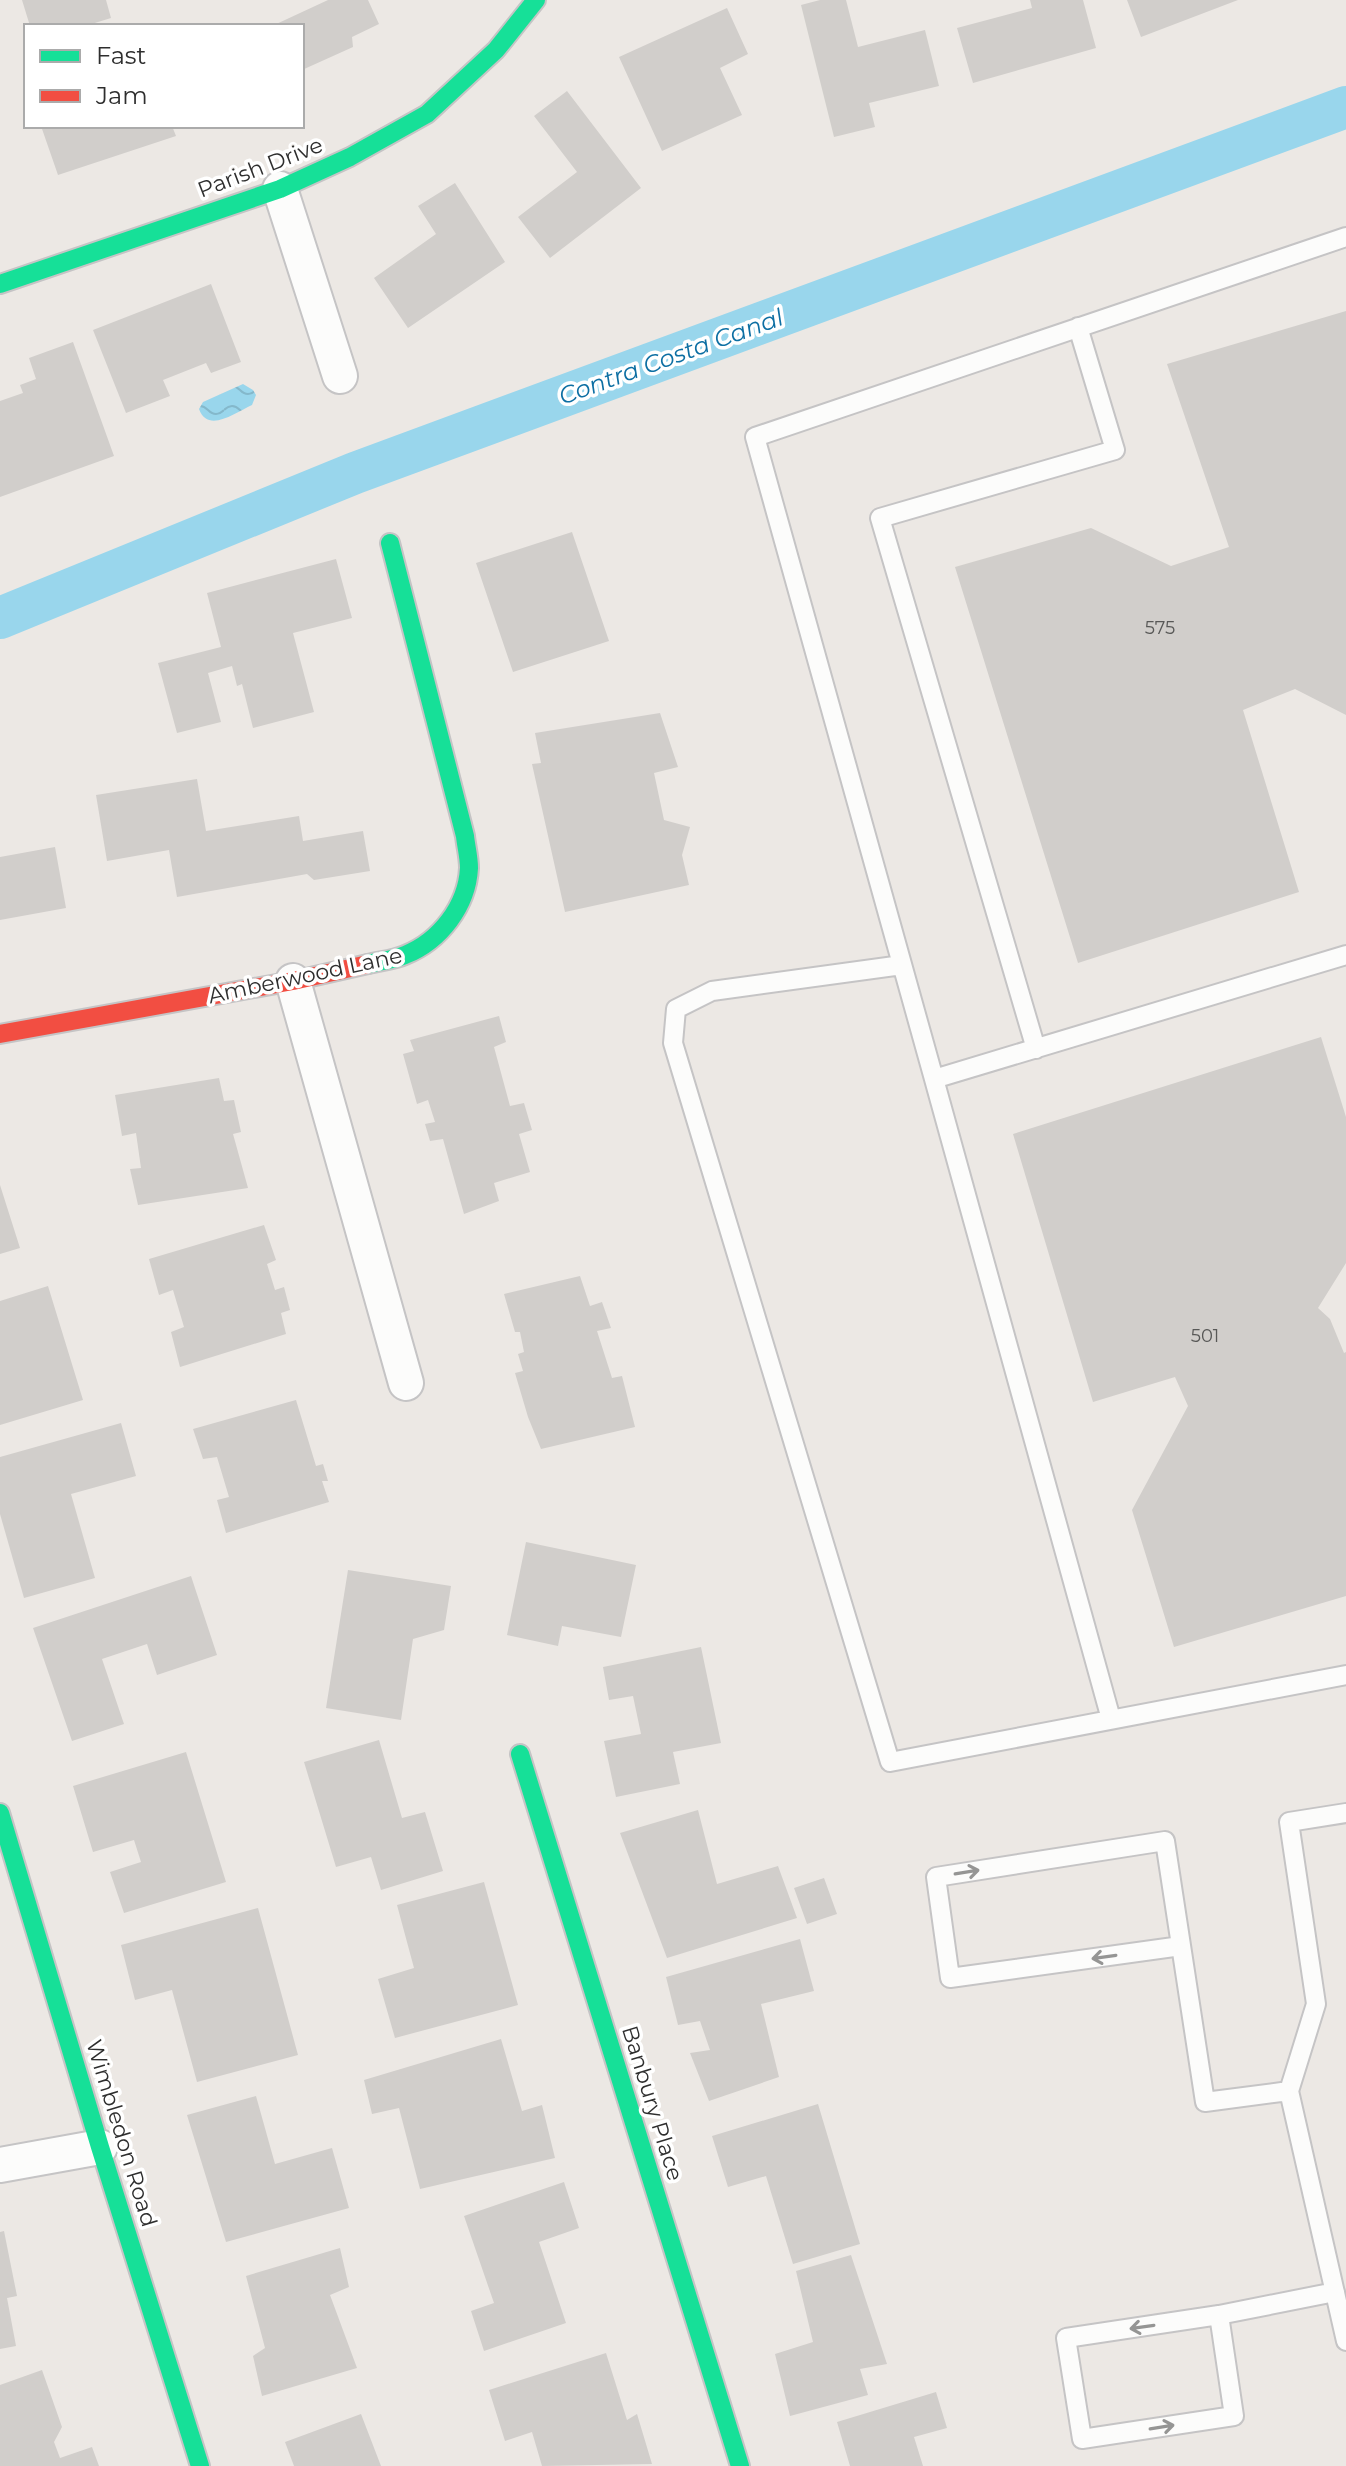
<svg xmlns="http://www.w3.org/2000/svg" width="1346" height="2466" viewBox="0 0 1346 2466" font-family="Montserrat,sans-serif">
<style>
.water{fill:url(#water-waves)}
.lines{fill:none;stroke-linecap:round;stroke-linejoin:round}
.canal{stroke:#99d6ec;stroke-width:42}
.building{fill:#d1cecb}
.lane-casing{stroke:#c5c4c5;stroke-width:22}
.street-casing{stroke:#c5c4c5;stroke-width:38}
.fast-casing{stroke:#c5c4c5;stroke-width:22}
.jam-casing{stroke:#c5c4c5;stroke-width:22}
.lane{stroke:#fcfcfb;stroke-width:18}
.street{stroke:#fcfcfb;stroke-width:34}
.fast{stroke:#16e098;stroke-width:18}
.jam{stroke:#f24e42;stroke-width:18}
.oneway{stroke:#959594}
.labels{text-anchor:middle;stroke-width:7;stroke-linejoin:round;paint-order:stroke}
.number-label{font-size:18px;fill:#585857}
.street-label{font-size:22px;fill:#2e2e2e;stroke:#fff}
.water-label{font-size:24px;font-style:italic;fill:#0d6fa3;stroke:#fff}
</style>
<defs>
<pattern id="water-waves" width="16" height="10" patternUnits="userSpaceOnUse" patternTransform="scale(2)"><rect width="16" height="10" fill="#99d6ec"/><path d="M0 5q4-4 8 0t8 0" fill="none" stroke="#84b8cb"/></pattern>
</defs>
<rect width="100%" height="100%" fill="#ece8e4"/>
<path class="water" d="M 243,384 L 253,390 L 256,395 L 252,405 C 236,412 208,434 199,409 L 203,402 Z"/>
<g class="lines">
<path class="canal" d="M 0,618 L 355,473 L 1346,107"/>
</g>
<path class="building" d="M 22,0 L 106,0 L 111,18 L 85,26 L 30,26 Z
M 328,0 L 368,0 L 379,24 L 352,37 L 353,47 L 302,70 L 302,26 L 272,26 Z
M 820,0 L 846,0 L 858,47 L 925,30 L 939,86 L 869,103 L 875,127 L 834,137 L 801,5 Z
M 1030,0 L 1083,0 L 1096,48 L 973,83 L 957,28 L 1032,8 Z
M 1127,0 L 1238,0 L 1141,37 Z
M 727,8 L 748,54 L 720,68 L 742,115 L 662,151 L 619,57 Z
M 567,91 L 641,188 L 550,258 L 518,217 L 577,172 L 534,116 Z
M 41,126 L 172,126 L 176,136 L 58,175 Z
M 455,183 L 505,262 L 408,328 L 374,278 L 436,234 L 418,206 Z
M 211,284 L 241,362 L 211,373 L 206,363 L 163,380 L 170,396 L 126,413 L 93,330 Z
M 1346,311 L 1346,715 L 1295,689 L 1243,710 L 1299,892 L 1078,963 L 955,567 L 1091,528 L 1171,566 L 1229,547 L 1167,364 Z
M 73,342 L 114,456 L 0,497 L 0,401 L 23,393 L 20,385 L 36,379 L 29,358 Z
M 572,532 L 609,641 L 513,672 L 476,563 Z
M 336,559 L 352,618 L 293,633 L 314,712 L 253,728 L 242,684 L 237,686 L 232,666 L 208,673 L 221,722 L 177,733 L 158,663 L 221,647 L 207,593 Z
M 660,713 L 678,767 L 654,773 L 664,820 L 690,827 L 682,855 L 689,885 L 565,912 L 532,764 L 541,763 L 535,733 Z
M 197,779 L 206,831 L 299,816 L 303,841 L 363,831 L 370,871 L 314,880 L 307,874 L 177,897 L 169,850 L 107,861 L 96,795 Z
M 55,847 L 66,908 L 0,920 L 0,857 Z
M 499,1016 L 506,1042 L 494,1047 L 510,1106 L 524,1103 L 532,1130 L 519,1134 L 530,1172 L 494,1183 L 499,1201 L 464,1214 L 443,1139 L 430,1141 L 425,1124 L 435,1122 L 428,1100 L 417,1104 L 403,1054 L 414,1051 L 410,1040 Z
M 1321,1037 L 1346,1117 L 1346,1263 L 1318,1308 L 1330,1319 L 1344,1353 L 1346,1352 L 1346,1596 L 1174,1647 L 1132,1510 L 1188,1406 L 1175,1377 L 1093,1402 L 1013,1134 Z
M 219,1078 L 224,1101 L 234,1100 L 241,1132 L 233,1134 L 248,1188 L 138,1205 L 130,1169 L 141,1168 L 136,1133 L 122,1136 L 115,1095 Z
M 0,1185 L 20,1248 L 0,1254 Z
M 264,1225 L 276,1260 L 267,1264 L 275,1290 L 284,1287 L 290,1310 L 281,1313 L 286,1334 L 180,1367 L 171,1332 L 184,1327 L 173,1290 L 159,1295 L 149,1259 Z
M 580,1276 L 590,1306 L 602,1302 L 611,1328 L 597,1331 L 612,1378 L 622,1376 L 635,1427 L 541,1449 L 528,1417 L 515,1373 L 523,1371 L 518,1354 L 524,1352 L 520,1332 L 515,1332 L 504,1294 Z
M 48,1286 L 83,1400 L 0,1425 L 0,1301 Z
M 296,1400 L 316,1466 L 323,1464 L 328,1481 L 322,1481 L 329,1502 L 226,1533 L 217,1500 L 229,1497 L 217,1457 L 203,1459 L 193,1429 Z
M 121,1423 L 136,1476 L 71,1494 L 95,1578 L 24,1598 L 0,1514 L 0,1457 Z
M 526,1542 L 636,1565 L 621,1637 L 562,1626 L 558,1646 L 507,1635 Z
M 348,1570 L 451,1586 L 444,1630 L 413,1639 L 401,1720 L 326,1708 Z
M 191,1576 L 217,1655 L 157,1675 L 147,1644 L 102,1659 L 124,1724 L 72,1741 L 33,1628 Z
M 701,1647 L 721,1743 L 673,1752 L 680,1784 L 616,1797 L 604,1741 L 641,1734 L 633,1696 L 609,1700 L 603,1667 Z
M 379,1740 L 402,1818 L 425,1812 L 443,1871 L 381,1890 L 371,1857 L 336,1867 L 304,1762 Z
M 186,1752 L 226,1882 L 124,1913 L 110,1872 L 141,1862 L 134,1840 L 93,1852 L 73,1786 Z
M 698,1810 L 717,1884 L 778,1866 L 797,1918 L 667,1958 L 620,1833 Z
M 824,1878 L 837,1914 L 807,1924 L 794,1888 Z
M 484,1882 L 518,2005 L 395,2038 L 378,1979 L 414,1968 L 397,1905 Z
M 258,1908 L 298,2055 L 197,2082 L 172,1990 L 135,2000 L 121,1945 Z
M 800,1939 L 814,1991 L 761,2004 L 779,2077 L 709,2101 L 690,2053 L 710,2050 L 700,2021 L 678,2025 L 666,1977 Z
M 501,2039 L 522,2111 L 542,2105 L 555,2158 L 420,2189 L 399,2108 L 372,2114 L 364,2080 Z
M 256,2096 L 275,2164 L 332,2148 L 349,2208 L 226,2242 L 187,2115 Z
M 818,2104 L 860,2244 L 793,2264 L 766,2176 L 728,2187 L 712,2136 Z
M 564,2182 L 579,2228 L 539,2242 L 566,2323 L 484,2351 L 471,2311 L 494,2303 L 464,2216 Z
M 4,2231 L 17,2296 L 7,2298 L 16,2346 L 0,2349 L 0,2232 Z
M 340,2248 L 349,2287 L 330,2295 L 357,2368 L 262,2396 L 253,2356 L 265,2348 L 246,2276 Z
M 851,2255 L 887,2364 L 860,2369 L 868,2395 L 790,2416 L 775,2354 L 813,2342 L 796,2271 Z
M 606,2353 L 627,2420 L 637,2414 L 652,2464 L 542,2466 L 532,2432 L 505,2441 L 489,2390 Z
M 42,2370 L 62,2427 L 54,2442 L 60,2458 L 92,2447 L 99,2466 L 0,2466 L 0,2385 Z
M 936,2392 L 947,2428 L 914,2437 L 923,2466 L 850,2466 L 837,2422 Z
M 361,2414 L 381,2466 L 294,2466 L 285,2442 Z"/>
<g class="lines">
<defs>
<path id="lane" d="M 1346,237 L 755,437 L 934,1079 L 1346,955
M 902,965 L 712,991 L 676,1009 L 673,1043 L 890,1762 L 1346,1675
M 1036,1049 L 880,518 L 1115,450 L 1078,327
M 934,1079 L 1111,1719
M 1346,1813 L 1289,1822 L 1316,2004 L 1289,2091 L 1346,2341
M 1181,1946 L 950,1978 L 936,1877 L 1165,1841 L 1205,2102 L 1289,2091
M 1219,2315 L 1234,2416 L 1082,2439 L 1066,2338 L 1219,2315 L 1335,2292"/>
<path id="street" d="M 280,189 L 340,376
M 293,981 L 406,1383
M 0,2165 L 100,2147"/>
<path id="fast" d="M 0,284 L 280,189 L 350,157 L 427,114 L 496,50 L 536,0
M 368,964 C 380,961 394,960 405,955 C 440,941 467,906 469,868 C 469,857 466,846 465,836 L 390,543
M 520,1754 L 740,2466
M 0,1813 L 100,2147 L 200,2466"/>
<path id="jam" d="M 0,1034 L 293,981 L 368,964"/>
</defs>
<use href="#lane" class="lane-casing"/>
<use href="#street" class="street-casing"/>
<use href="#fast" class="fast-casing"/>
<use href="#jam" class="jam-casing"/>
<use href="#lane" class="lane"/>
<use href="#street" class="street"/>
<use href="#fast" class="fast"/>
<use href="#jam" class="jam"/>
</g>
<defs><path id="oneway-shaft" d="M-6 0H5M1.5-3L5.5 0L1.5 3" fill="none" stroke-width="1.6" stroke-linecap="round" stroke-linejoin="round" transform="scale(2)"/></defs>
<g class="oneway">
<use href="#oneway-shaft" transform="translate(967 1872) rotate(-9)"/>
<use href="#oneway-shaft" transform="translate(1104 1957) rotate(172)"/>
<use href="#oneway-shaft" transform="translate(1142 2327) rotate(172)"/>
<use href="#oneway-shaft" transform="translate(1162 2427) rotate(-9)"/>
</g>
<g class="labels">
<g class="number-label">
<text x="1160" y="634">575</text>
<text x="1205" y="1342">501</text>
</g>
<g class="street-label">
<text transform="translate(260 167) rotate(-21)" y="8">Parish Drive</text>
<text transform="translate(305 975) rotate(-12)" y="8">Amberwood Lane</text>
<text transform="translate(653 2103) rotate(73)" y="8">Banbury Place</text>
<text transform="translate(122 2133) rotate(73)" y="8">Wimbledon Road</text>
</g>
<g class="water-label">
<text transform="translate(671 357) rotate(-20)" y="8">Contra Costa Canal</text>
</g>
</g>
<rect x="24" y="24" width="280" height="104" fill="#ffffff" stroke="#ababab" stroke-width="2"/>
<rect x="40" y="50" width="40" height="12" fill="#16e098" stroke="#ababab" stroke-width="2"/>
<text x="96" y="64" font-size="24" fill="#2e2e2e">Fast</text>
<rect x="40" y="90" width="40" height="12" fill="#f24e42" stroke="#ababab" stroke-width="2"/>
<text x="96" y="104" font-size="24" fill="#2e2e2e">Jam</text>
</svg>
